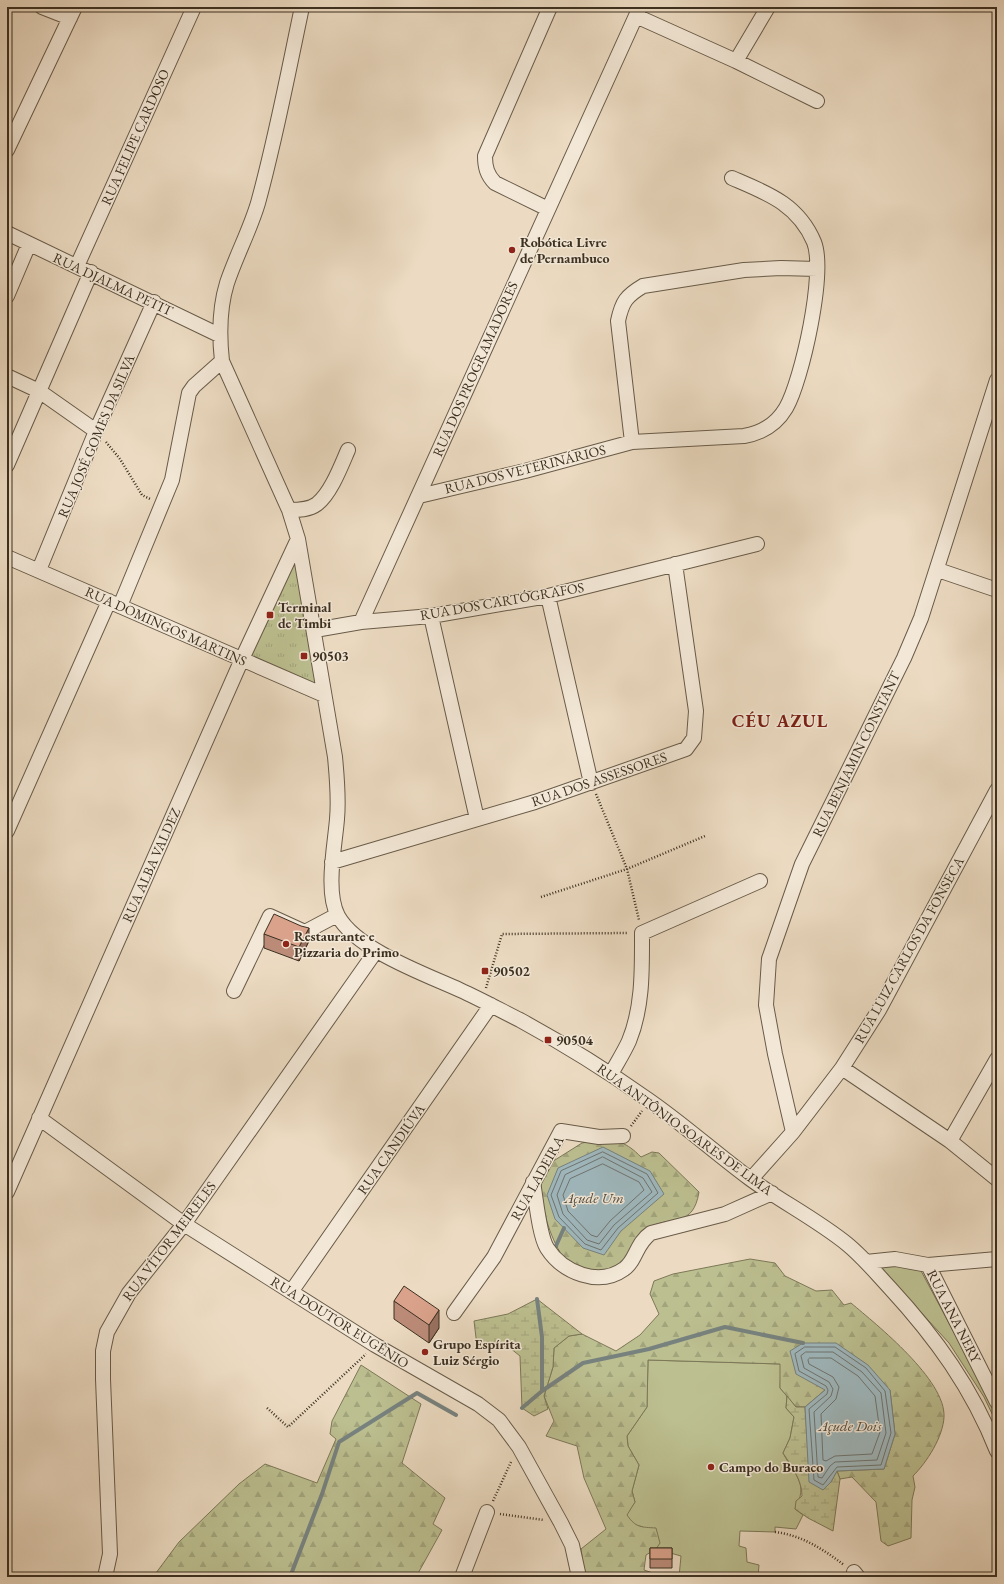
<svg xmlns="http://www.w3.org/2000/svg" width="1004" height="1584" viewBox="0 0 1004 1584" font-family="'EB Garamond',serif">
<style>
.grass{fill:#bcbf90;stroke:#7c7858}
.forest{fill:url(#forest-firs);stroke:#7c7858}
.wetland{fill:url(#wetland-marsh);stroke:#7c7858}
.park{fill:url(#park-tufts);stroke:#7c7858}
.water{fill:#9fb8be;stroke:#77827f}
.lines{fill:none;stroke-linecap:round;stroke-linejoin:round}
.shore{stroke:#6e7470;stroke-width:1}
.stream{stroke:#77827f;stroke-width:4}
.minor-casing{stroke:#685b49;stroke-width:16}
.path{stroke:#3c3021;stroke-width:2.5;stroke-dasharray:1 2;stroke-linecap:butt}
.minor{stroke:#f3e8d7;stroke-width:14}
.wall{fill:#bb8b78;stroke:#3c3021}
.shaded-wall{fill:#997161;stroke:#3c3021}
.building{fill:#daa28b;stroke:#3c3021}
.poi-dot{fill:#8f2418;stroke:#f3e8d7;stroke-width:1.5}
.labels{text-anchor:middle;stroke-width:3;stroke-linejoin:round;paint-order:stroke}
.street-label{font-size:14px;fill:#3c3021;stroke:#f3e8d7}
.poi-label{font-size:14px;font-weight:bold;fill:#3c3021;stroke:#f3e8d7;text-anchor:start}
.water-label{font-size:15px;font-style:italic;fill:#504b40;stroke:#f3e8d7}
.district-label{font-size:18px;font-weight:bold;letter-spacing:1px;fill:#7a1f14;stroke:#f3e8d7}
</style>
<defs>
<pattern id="forest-firs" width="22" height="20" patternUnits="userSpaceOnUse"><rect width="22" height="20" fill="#bcbf90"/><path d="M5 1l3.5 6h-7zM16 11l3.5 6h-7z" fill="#a2a47c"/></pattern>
<pattern id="wetland-marsh" width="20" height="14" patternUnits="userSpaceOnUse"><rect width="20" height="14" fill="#bcbf90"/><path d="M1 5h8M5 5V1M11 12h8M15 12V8" fill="none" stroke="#a2a47c"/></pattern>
<pattern id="park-tufts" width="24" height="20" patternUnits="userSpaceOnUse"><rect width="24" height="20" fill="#bcbf90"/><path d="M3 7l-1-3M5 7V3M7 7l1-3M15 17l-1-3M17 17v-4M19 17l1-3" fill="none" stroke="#a2a47c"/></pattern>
</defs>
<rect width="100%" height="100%" fill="#ecdbc2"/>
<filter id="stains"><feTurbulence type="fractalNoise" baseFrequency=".005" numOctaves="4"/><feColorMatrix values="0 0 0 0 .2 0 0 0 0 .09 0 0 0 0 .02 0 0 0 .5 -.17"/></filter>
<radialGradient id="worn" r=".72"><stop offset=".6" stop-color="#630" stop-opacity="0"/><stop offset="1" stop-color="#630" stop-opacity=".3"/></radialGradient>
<path class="grass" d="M 876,1263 L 920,1269 L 989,1398 L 997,1414 L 997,1424 L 984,1397 L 949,1343 Z
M 648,1360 L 781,1364 L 780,1388 L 787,1396 L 786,1408 L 794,1417 L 790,1438 L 783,1453 C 795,1476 809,1483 795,1509 L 803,1515 L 796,1529 L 775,1527 L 775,1532 L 740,1531 L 739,1546 L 746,1548 L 747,1562 L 759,1565 L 758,1577 L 679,1577 L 681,1556 L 656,1549 L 643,1527 L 633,1524 L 626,1515 L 635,1502 L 632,1491 L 639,1465 L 628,1446 L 627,1436 L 647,1407 Z"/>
<path class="forest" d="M 598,1140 C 618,1140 626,1142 641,1157 L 652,1152 L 659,1153 L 699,1192 C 693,1228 673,1215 647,1228 C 631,1236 633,1259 616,1267 C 601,1275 577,1272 565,1259 C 552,1244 541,1208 541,1188 C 541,1181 545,1172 547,1165 L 582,1143 Z
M 750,1259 L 775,1263 L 785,1276 L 816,1291 L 832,1290 L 844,1305 L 851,1303 C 877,1325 946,1380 944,1417 C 943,1437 927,1462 913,1476 L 915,1487 L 912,1500 L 911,1538 L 888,1546 L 881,1541 L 876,1502 L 852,1477 L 840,1479 L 837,1471 L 884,1469 L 895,1434 L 890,1390 L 825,1390 L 805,1407 L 796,1407 L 780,1388 L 780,1364 L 648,1360 L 647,1407 L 627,1436 L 628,1446 L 639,1465 L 632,1491 L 635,1502 L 627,1515 C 636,1528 641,1527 656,1528 L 660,1543 L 656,1549 L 646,1555 L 644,1570 L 665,1577 L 585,1577 L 581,1549 L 606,1529 L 584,1478 L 577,1446 L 546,1436 L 554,1421 L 544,1396 L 553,1367 L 554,1348 L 569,1336 L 582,1334 L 616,1351 L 640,1335 L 659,1314 L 650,1294 L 654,1281 L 673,1274 Z
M 361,1365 L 421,1404 L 402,1463 L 445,1498 L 433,1524 L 442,1530 L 416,1577 L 153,1577 L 179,1542 L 239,1484 L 265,1464 L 317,1483 L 336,1439 L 330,1434 L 332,1421 Z"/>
<path class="wetland" d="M 537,1299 L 582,1334 L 569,1336 L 554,1348 L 553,1367 L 544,1396 L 548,1409 L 534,1416 L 522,1408 L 520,1356 L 510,1348 L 477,1346 L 474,1321 L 508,1314 Z
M 787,1396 L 796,1407 L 805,1407 L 810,1482 L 831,1482 L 837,1471 L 840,1479 L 833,1531 L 808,1518 L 795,1509 L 796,1501 L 802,1496 C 802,1480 792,1467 783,1453 L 790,1438 L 794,1417 L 786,1408 Z"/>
<path class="park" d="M 298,539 L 324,695 L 242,659 Z"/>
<path class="water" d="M 603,1147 L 650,1171 L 664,1194 L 621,1231 L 604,1255 L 583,1248 L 555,1219 L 547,1195 L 558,1168 Z
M 803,1343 L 836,1343 L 868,1365 L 890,1390 L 895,1434 L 884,1469 L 837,1471 L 831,1482 L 823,1490 L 809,1482 L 805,1407 L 825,1390 L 796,1374 L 790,1351 Z"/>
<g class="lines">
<path class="shore" d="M 603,1152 L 647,1174 L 658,1193 L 618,1228 L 601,1250 L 585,1244 L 559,1217 L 551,1195 L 561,1171 Z
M 603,1157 L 643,1178 L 652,1192 L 614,1225 L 599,1244 L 587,1240 L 563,1214 L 557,1195 L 565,1175 Z
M 603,1164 L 639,1182 L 644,1190 L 610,1221 L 597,1237 L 591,1235 L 568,1211 L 563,1195 L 570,1179 Z
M 805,1347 L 835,1347 L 866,1368 L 885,1391 L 891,1433 L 881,1465 L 837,1467 L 823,1485 L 814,1480 L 809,1409 L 827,1394 L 828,1390 L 826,1386 L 799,1371 L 795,1354 Z
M 806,1352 L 833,1352 L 862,1372 L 881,1393 L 886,1433 L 877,1460 L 835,1462 L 830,1466 L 822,1478 L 818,1477 L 814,1412 L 831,1396 L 833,1389 L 829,1382 L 804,1368 L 801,1356 Z
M 810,1358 L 831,1358 L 858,1376 L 875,1396 L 880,1432 L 872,1454 L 835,1456 L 826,1461 L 823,1460 L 821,1414 L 836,1399 L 839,1387 L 833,1377 L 809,1364 L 808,1360 Z"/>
<path class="stream" d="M 555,1248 L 564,1228
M 537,1299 L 542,1337 L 542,1391
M 522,1408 L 542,1391 L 583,1363 L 649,1349 L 725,1327 L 803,1343
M 290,1577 L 322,1494 L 339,1442 L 417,1393 L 456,1415"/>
<defs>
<path id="minor" d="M 42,7 L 70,18
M 636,16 L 736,61 L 817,101
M 736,61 L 768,7
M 7,150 L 75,7
M 548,209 L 495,183 C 487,175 485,167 485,156 L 550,7
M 7,233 L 219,335
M 77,266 L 194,7
M 7,296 L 29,244
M 222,361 L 289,510 L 298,539 L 335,757 C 337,778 339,798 337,819 C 335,845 325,892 338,916 C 357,950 425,974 460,990 C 480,999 500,1010 520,1020 C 564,1044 606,1070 647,1099 C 682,1123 714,1152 749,1178 C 780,1201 816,1219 847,1244 C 863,1257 876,1273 890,1288 C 936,1338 972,1388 997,1451
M 7,376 L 39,391 L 96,431
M 632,442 L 618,321 C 622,302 626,296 643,286 L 744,270 L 781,268 L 817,269
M 7,465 L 91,272
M 419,496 L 525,471 L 632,442 L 744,436 C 762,433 776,425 786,408 C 802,380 826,272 814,242 C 798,204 767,193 732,178
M 289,510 C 298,510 309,510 317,504 C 331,493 341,466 348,450
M 7,557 L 324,695
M 39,570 L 96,431 L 154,302
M 938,570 L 997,590
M 548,596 L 591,783
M 120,606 L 172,480 L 189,393 L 194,386 L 222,361 C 219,334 219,309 227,283 C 236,256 250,230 258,203 C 276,138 288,73 302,7
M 431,616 L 477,819
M 361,622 L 640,7
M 315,630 L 361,622 L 431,616 L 548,596 L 757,544
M 7,831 L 109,601
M 332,862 L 535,802 L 686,749 L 694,738 L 696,711 L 675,564
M 234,991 L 270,916 L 305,932 L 337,915
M 842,1068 L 950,1141 L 997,1179
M 611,1074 C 617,1063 624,1052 629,1041 C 643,1007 642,969 642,933 L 760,881
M 39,1118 L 184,1224 L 375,1345 L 478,1404 L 499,1420 L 519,1447 L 561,1523 L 572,1545 L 579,1577
M 793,1132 L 775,1054 L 766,1005 L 769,959 L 802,864 L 904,658 L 921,618 L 997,380
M 950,1141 L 997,1059
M 751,1179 L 793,1132 L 842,1068 L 879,1010 L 997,790
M 533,1182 C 536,1198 539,1235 547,1248 C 563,1273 599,1287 624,1269 C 636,1261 636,1243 651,1233 L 725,1214 L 772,1193
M 7,1192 L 242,659 L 298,539
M 866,1262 L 895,1259 L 928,1265 L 997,1402
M 928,1265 L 997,1259
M 291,1292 L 491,1005
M 454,1313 L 494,1257 L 561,1131 L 599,1137 L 623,1136
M 854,1572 L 858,1577
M 105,1577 L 110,1554 L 103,1379 L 103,1351 L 107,1332 L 129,1293 L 184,1224 L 376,951
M 462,1577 L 487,1512"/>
</defs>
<use href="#minor" class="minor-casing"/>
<path class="path" d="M 106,442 L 120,459 L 142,495 L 150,499
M 596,794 L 627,869 L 639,920
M 541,897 L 627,869 L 705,836
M 486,988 L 502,934 L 628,933
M 631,1126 L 642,1111
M 267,1408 L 288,1427 L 366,1354
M 493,1501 L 511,1462
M 500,1514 L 544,1520
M 775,1532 C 801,1535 823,1549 844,1565"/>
<use href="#minor" class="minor"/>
</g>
<path class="wall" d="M 264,934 L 309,941 L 299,961 L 264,948 Z
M 394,1301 L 439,1328 L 429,1343 L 394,1319 Z
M 650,1548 L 672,1548 L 672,1568 L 650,1568 Z"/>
<path class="shaded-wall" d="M 309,928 L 309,941 L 299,961 L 299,947 Z
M 439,1310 L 439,1328 L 429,1343 L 429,1325 Z"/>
<path class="building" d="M 274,914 L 301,926 L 309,928 L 299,947 L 264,934 Z
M 404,1286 L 439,1310 L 429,1325 L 394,1301 Z
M 650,1548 L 672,1548 L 672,1559 L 650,1559 Z"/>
<g class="poi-dot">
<circle cx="512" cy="250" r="4"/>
<rect x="266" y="611" width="8" height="8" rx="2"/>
<rect x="300" y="652" width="8" height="8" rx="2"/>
<circle cx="286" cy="944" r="4"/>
<rect x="481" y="967" width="8" height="8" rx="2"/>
<rect x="544" y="1036" width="8" height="8" rx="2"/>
<circle cx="425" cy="1352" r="4"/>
<circle cx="711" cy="1467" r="4"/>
</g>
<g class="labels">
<g class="street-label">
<text transform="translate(135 137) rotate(-66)" y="5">RUA FELIPE CARDOSO</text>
<text transform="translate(113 284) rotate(25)" y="5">RUA DJALMA PETIT</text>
<text transform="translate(475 369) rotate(-66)" y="5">RUA DOS PROGRAMADORES</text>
<text transform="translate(96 436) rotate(-67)" y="5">RUA JOSÉ GOMES DA SILVA</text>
<text transform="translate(525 469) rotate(-14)" y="5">RUA DOS VETERINÁRIOS</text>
<text transform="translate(502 601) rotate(-10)" y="5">RUA DOS CARTÓGRAFOS</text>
<text transform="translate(166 626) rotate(24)" y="5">RUA DOMINGOS MARTINS</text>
<text transform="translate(856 754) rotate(-64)" y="5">RUA BENJAMIN CONSTANT</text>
<text transform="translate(599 779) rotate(-19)" y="5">RUA DOS ASSESSORES</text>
<text transform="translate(151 865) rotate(-66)" y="5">RUA ALBA VALDEZ</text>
<text transform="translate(909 950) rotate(-61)" y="5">RUA LUIZ CARLOS DA FONSECA</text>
<text transform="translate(685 1129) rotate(36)" y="5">RUA ANTÔNIO SOARES DE LIMA</text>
<text transform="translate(391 1149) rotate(-55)" y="5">RUA CANDIÚVA</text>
<text transform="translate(537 1178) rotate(-61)" y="5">RUA LADEIRA</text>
<text transform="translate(169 1241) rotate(-53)" y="5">RUA VÍTOR MEIRELES</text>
<text transform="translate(954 1316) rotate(63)" y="5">RUA ANA NERY</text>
<text transform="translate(340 1322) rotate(32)" y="5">RUA DOUTOR EUGÊNIO</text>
</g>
<g class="poi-label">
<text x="520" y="247">Robótica Livre<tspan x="520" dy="16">de Pernambuco</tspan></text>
<text x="278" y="612">Terminal<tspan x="278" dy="16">de Timbi</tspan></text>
<text x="312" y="661">90503</text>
<text x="294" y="941">Restaurante e<tspan x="294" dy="16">Pizzaria do Primo</tspan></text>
<text x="493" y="976">90502</text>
<text x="556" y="1045">90504</text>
<text x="433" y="1349">Grupo Espírita<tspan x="433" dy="16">Luiz Sérgio</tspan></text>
<text x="719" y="1472">Campo do Buraco</text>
</g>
<g class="water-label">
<text x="594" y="1203">Açude Um</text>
<text x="850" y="1431">Açude Dois</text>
</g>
<g class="district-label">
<text x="780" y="727">CÉU AZUL</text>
</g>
</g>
<rect width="1004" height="1584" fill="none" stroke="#ecdbc2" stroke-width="24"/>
<rect x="8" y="8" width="988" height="1568" fill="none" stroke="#3c3021" stroke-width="2"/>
<rect x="12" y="12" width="980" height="1560" fill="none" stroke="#3c3021"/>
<rect width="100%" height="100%" filter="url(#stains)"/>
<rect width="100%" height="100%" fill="url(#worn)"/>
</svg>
